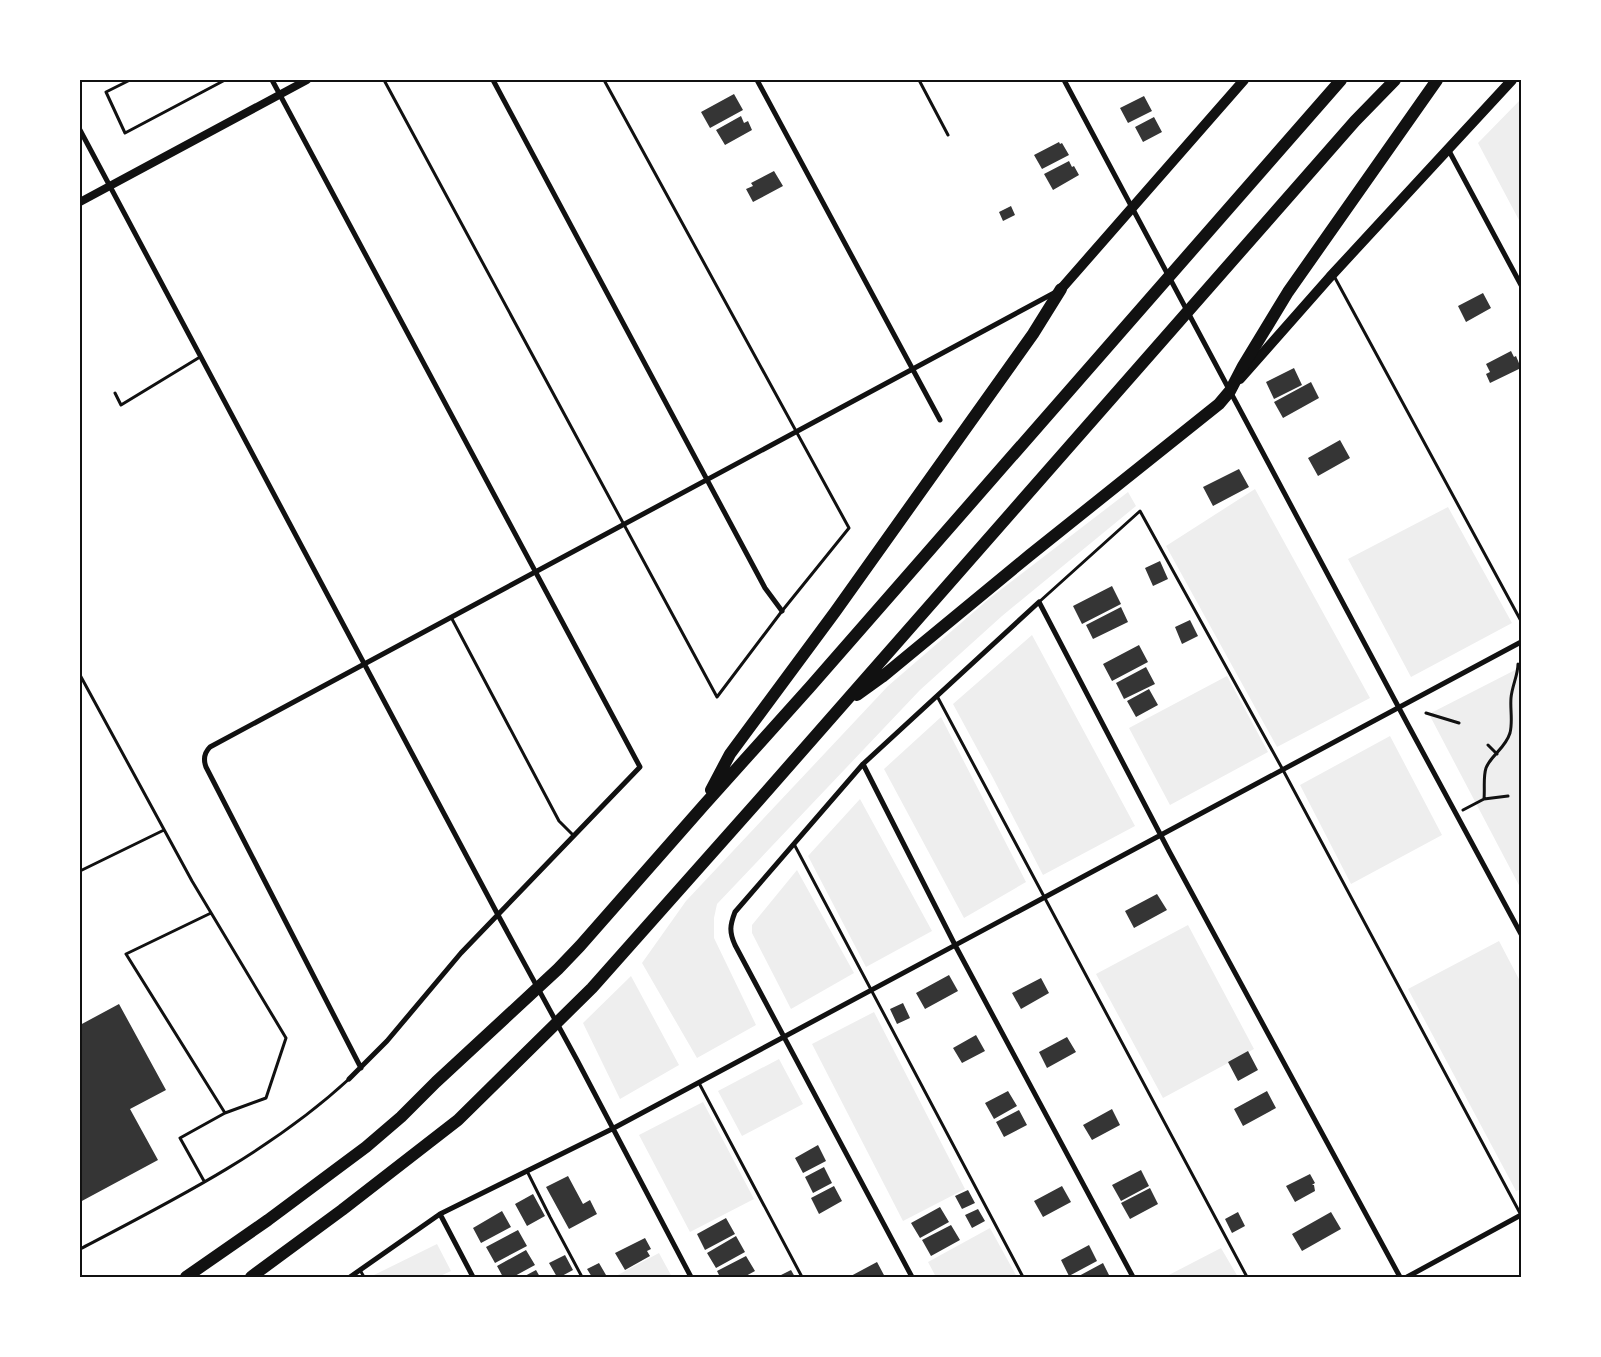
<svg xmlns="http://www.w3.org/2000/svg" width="1601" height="1357" viewBox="0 0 1601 1357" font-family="'Nunito Sans',sans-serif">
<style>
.green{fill:#eee}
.building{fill:#353535}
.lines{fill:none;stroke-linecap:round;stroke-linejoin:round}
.path{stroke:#111;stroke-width:3}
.service{stroke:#111;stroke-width:3}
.minor{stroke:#111;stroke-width:5}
.tertiary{stroke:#111;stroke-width:8}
.primary{stroke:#111;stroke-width:10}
.motorway{stroke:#111;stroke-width:12}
.neatline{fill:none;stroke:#111;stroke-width:2}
</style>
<rect width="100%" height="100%" fill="#fff"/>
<path class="green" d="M 1521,99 L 1521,219 L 1519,220 L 1478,143 Z
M 1255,489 L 1370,698 L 1277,747 L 1166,546 Z
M 1128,492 L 1136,506 L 1002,616 L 920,690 L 717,904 L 714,918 L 714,938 L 756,1025 L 697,1058 L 642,963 L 686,901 L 888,686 L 990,598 Z
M 1448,507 L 1512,623 L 1411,677 L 1348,559 Z
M 1032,635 L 1135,826 L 1043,875 L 992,776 L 953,704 Z
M 1521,667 L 1521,889 L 1429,714 Z
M 1227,676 L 1268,752 L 1170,805 L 1129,728 Z
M 941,717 L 1026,882 L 964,918 L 884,769 Z
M 1390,736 L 1442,835 L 1351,884 L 1300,785 Z
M 860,799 L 932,931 L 866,967 L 808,856 Z
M 797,870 L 854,973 L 791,1009 L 752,933 L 752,925 Z
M 1188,925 L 1254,1049 L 1163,1098 L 1096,974 Z
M 1499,941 L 1521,983 L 1521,1189 L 1516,1191 L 1408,989 Z
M 631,976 L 679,1065 L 620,1099 L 583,1023 Z
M 874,1012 L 965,1189 L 903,1221 L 812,1044 Z
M 779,1059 L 803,1104 L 742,1136 L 718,1091 Z
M 703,1102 L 754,1199 L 690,1232 L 639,1135 Z
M 990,1228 L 1017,1277 L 936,1277 L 928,1262 Z
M 437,1244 L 451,1271 L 438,1277 L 375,1277 L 374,1275 Z
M 1221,1248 L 1238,1277 L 1165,1277 Z
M 659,1253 L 672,1277 L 614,1277 Z"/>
<path class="building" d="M 734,94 L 743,110 L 710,128 L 701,112 Z
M 1144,96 L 1152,111 L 1128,123 L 1120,108 Z
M 741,116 L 744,123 L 748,121 L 752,130 L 725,145 L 716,130 Z
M 1154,117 L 1162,132 L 1143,142 L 1135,127 Z
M 1059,142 L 1060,144 L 1062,143 L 1069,155 L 1042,169 L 1034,155 Z
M 1069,161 L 1072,167 L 1074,166 L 1079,175 L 1053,190 L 1044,174 Z
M 774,171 L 783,186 L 753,202 L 746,189 L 753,186 L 751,183 Z
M 1011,206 L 1015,215 L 1003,221 L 999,212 Z
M 1483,293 L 1491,308 L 1466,322 L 1458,306 Z
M 1511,351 L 1514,357 L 1516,356 L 1521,368 L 1490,383 L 1486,374 L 1490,372 L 1486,364 Z
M 1294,368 L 1302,385 L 1274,399 L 1266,382 Z
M 1311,382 L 1319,398 L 1283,418 L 1274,402 Z
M 1340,440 L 1350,458 L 1318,476 L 1308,458 Z
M 1239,469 L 1249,487 L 1213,506 L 1203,487 Z
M 1160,561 L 1168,579 L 1153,586 L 1145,568 Z
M 1112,586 L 1121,604 L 1082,624 L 1073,606 Z
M 1121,607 L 1128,622 L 1093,639 L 1086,625 Z
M 1190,620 L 1198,636 L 1182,644 L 1175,627 Z
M 1139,645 L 1148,662 L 1112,681 L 1103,664 Z
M 1146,667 L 1155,684 L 1124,699 L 1116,683 Z
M 1149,689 L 1158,705 L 1136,717 L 1127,701 Z
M 1157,894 L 1167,910 L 1134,928 L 1125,911 Z
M 949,975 L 958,991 L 925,1009 L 916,993 Z
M 1041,978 L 1049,993 L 1021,1009 L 1012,993 Z
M 903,1003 L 910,1018 L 897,1024 L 890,1009 Z
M 119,1004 L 166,1090 L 130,1109 L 158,1160 L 80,1202 L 80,1025 Z
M 976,1035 L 985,1051 L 962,1063 L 953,1048 Z
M 1067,1037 L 1076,1052 L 1047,1068 L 1039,1052 Z
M 1248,1051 L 1258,1070 L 1238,1081 L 1228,1062 Z
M 1008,1091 L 1017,1106 L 994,1119 L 985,1103 Z
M 1267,1091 L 1276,1108 L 1243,1126 L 1234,1109 Z
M 1112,1109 L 1120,1125 L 1092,1140 L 1083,1125 Z
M 1019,1110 L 1027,1125 L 1004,1137 L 996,1122 Z
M 818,1145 L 826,1161 L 803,1173 L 795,1158 Z
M 824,1167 L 832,1183 L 813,1193 L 805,1177 Z
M 1141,1170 L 1149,1186 L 1121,1201 L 1112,1185 Z
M 1310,1174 L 1315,1183 L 1312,1185 L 1314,1185 L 1315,1191 L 1295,1202 L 1286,1186 Z
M 568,1176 L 583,1204 L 590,1200 L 597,1214 L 569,1229 L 546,1187 Z
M 834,1186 L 842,1201 L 819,1214 L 811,1198 Z
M 1062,1186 L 1071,1202 L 1043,1217 L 1034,1201 Z
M 1150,1188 L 1158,1204 L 1130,1219 L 1121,1203 Z
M 968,1190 L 975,1203 L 962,1209 L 955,1196 Z
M 533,1194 L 545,1216 L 527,1226 L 515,1204 Z
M 940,1207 L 949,1222 L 920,1238 L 911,1223 Z
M 978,1209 L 985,1221 L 972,1228 L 965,1215 Z
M 502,1211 L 511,1227 L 481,1243 L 473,1228 Z
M 1238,1212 L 1245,1226 L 1232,1233 L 1225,1219 Z
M 1331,1212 L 1341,1229 L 1302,1251 L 1292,1234 Z
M 726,1218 L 735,1234 L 705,1250 L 697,1234 Z
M 951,1225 L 960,1240 L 931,1256 L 922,1240 Z
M 518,1230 L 527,1246 L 495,1263 L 486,1247 Z
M 736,1236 L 745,1252 L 716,1268 L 707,1253 Z
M 645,1238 L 651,1249 L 647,1251 L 650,1256 L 625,1270 L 615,1253 Z
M 1089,1245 L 1097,1261 L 1069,1276 L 1061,1260 Z
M 526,1250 L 535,1265 L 513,1277 L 503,1277 L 497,1266 Z
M 565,1255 L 573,1270 L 560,1277 L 557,1277 L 549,1263 Z
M 746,1256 L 755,1271 L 744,1277 L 720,1277 L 717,1271 Z
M 877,1262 L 885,1277 L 849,1277 Z
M 599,1263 L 606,1275 L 602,1277 L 592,1277 L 587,1269 Z
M 1103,1263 L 1110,1277 L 1077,1277 Z
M 536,1270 L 540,1277 L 523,1277 Z
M 791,1270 L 795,1277 L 777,1277 Z"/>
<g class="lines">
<path class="path" d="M 1426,713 L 1459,723
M 1488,745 L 1497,754
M 1484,799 C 1485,789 1483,777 1486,768 C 1491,755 1505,749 1510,733 C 1513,721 1510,710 1511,698 C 1512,686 1518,675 1518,664
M 1463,810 L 1484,799 L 1508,796"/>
<path class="service" d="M 130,80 L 106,92 L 125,133 L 225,80
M 384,80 L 717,697 L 782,611 L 849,528 L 604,80
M 919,80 L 948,135
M 1334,276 L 1521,621
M 115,393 L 121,405 L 200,357
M 1039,602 L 1140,511 L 1283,770 L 1521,1215
M 451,617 L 559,821 L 573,835
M 80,675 L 192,881 L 286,1038 L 266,1098 L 225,1113 L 126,954 L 211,913
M 937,696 L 1247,1277
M 794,844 L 1023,1277
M 80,871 L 164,830
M 699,1083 L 802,1277
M 527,1171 L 550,1217 L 582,1277
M 204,1181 L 180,1138 L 225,1113
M 80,1249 C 174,1200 271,1151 349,1079
M 360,1270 L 364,1277"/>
<path class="minor" d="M 272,80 L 640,767 L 461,953 L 387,1041 L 349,1079
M 493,80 L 765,588 L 782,611
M 757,80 L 940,420
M 1064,80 L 1407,723 L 1521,934
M 80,130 L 498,915 L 577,1060 L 691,1277
M 1448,149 L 1521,285
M 863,764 L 955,945 L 1133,1277
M 361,1068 L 206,767 C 203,759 204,753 210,747 L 1054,293
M 440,1214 L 473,1277
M 350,1277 L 440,1214 L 612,1129 L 1521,642
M 912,1277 L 735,945 C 729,932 730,925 735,912 L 863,764 L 1039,602 L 1169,851 L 1400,1277
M 1407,1277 L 1521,1215"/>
<path class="tertiary" d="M 80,202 L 307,80"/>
<path class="primary" d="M 1061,289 L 1244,80
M 1240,379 L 1330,277 L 1512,80"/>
<path class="motorway" d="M 857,695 L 882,677 L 1030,555 L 1219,404 L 1230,391 L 1243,366 L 1288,292 L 1437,80
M 711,790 L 730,754 L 835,612 L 1033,334 L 1061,289
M 186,1277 L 268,1220 L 366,1147 L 401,1117 L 436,1082 L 558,969 L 580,946 L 704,805 L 810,687 L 1341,80
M 251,1277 L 342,1210 L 458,1120 L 592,988 L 759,800 L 1355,121 L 1395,80"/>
</g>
<rect width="1601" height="1357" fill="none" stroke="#ffffff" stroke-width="162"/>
<rect x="81" y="81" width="1439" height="1195" class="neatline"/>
</svg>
